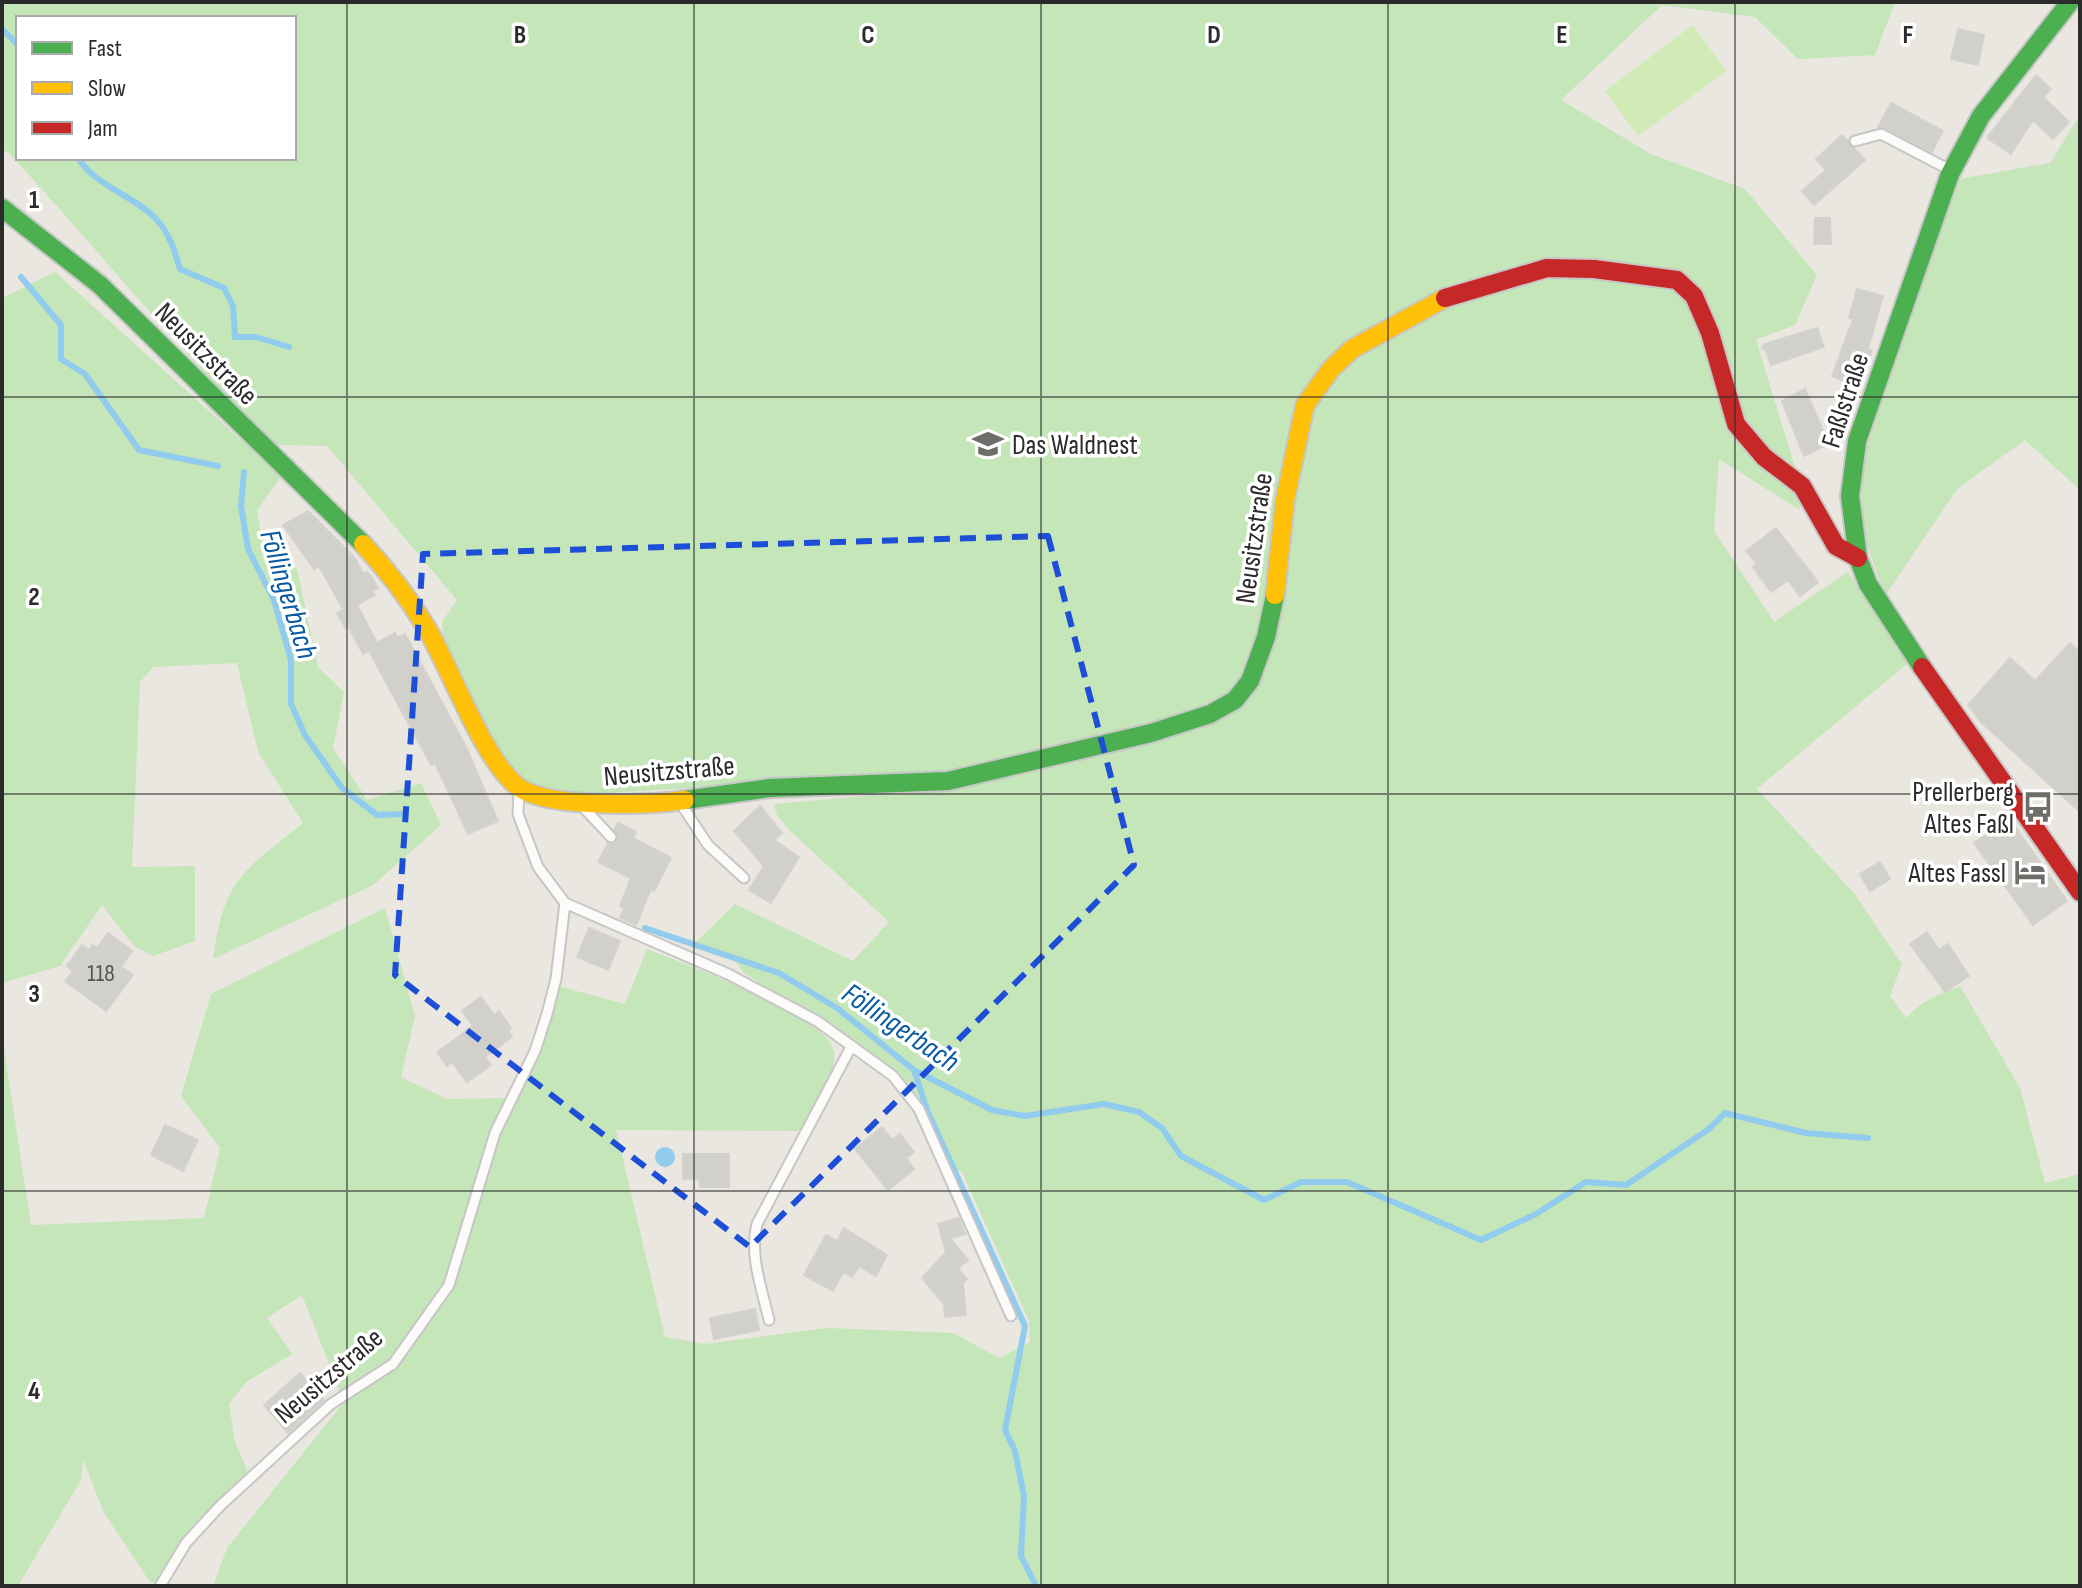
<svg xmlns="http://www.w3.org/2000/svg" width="2082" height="1588" viewBox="0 0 2082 1588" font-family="'Sofia Sans Condensed',sans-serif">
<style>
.green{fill:#c5e6b8;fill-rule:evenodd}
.pitch{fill:#d0ebb5}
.water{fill:#91cbee}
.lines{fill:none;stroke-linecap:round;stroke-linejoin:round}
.stream{stroke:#91cbee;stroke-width:6}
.building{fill:#d2d0cb;stroke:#d4d2cc;stroke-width:2}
.lane-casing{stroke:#c7c6c6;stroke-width:13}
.fast-casing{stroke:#c7c6c6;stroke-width:22}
.slow-casing{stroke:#c7c6c6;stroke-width:22}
.jam-casing{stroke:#c7c6c6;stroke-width:22}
.lane{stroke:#fcfbfa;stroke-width:9}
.fast{stroke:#4caf50;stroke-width:18}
.slow{stroke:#ffc107;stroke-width:18}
.jam{stroke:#c62828;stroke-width:18}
.marked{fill:none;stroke:#1d4ed8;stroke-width:6;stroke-dasharray:16 10;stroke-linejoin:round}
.grid{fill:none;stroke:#2b2b2b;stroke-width:2;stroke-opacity:0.55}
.labels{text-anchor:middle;stroke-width:7;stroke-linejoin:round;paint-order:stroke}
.number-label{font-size:24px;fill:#565554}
.street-label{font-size:28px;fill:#2b2b2b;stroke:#fff}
.poi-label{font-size:28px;fill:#2b2b2b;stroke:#fff;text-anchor:end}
.water-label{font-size:30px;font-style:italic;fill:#085aa2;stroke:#fff}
.grid-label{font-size:26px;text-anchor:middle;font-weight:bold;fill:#2b2b2b;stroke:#fff;stroke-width:7;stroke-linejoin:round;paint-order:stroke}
</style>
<rect width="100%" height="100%" fill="#e9e7e0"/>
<path class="green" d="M 2,2 L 1895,2 L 1875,55 L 1798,59 L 1755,17 L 1662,5 L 1561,100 L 1651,154 L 1745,189 L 1817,275 L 1795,325 L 1756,340 L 1795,467 L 1800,510 L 1719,459 L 1714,531 L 1774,622 L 1848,572 L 1907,664 L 1757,789 L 1854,893 L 1902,964 L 1890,996 L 1906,1018 C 1922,1001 1938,994 1960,986 L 2020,1088 L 2045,1183 L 2080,1174 L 2080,1586 L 213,1586 L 227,1548 L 344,1402 L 302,1295 L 267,1318 L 292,1354 L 246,1382 L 229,1404 L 235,1442 L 249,1475 L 182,1538 L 155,1582 L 150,1582 L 104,1513 L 83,1460 L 81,1480 L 18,1586 L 2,1586 L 2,1036 L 31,1225 L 204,1218 L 220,1148 L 181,1096 L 211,994 L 385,908 L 415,1016 L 401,1077 L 447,1099 L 507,1098 L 513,1102 L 558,986 L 625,1004 L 647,949 C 681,963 828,1014 834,1052 C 838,1076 811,1110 800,1131 L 616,1130 L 665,1337 L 705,1344 L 827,1328 L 953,1333 L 999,1358 L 1030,1342 L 1029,1321 L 962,1172 L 951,1168 L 914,1094 L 899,1073 L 743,972 L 732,955 L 696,942 L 735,904 L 853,961 L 889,922 L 788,829 L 777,815 L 774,804 L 864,796 L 917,775 L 569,795 L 531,784 L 509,767 L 443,641 L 442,622 L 457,600 L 327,446 L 276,445 C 180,353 98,249 7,151 L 2,154 ZM 18,18 L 294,18 L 294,158 L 18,158 Z
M 2080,115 L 2080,490 L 2025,440 L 1958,488 L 1885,596 L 1864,536 L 1860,469 L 1954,180 L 2050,163 Z
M 55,272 L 281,476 L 257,511 L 264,552 L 297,569 L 318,667 L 344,692 L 333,748 L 367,800 L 421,783 L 441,825 L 373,885 L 213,959 C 224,878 243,872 303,823 L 258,752 L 237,663 L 153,667 L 140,682 L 132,867 L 195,866 L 195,941 L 153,956 L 134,946 L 102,905 L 60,966 L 2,983 L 2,298 Z"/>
<path class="pitch" d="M 1693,25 L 1726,71 L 1638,136 L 1605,91 Z"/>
<path class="water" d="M655 1157a10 10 0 1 1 20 0a10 10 0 1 1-20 0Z"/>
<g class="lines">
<path class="stream" d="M 2,29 L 18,45
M 78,158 C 95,186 135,196 156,219 C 169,232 175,252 180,269 L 224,288 L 233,306 L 235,337 L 256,337 L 289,347
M 21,277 L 61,325 L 61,359 L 85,374 L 139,450 L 218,466
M 244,472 L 241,506 L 248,549 L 274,600 L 291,660 L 291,704 L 305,735 L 342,788 L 377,815 L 404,814
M 645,928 L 779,973 L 837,1008 L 914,1070 L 992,1110 L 1025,1116 L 1104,1104 L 1139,1112 L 1162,1128 L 1181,1156 L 1264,1200 L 1301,1182 L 1347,1182 L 1481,1240 L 1536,1214 L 1586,1182 L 1626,1185 L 1709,1129 L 1725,1113 L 1806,1133 L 1868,1138
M 914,1070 L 927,1110 L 1025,1326 L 1005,1430 L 1015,1451 L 1024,1496 L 1021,1556 L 1036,1586"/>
</g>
<path class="building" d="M 1958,29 L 1984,35 L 1978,65 L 1951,59 Z
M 2036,75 L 2051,89 L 2043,97 L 2069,122 L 2053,139 L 2033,120 L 2011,154 L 1987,138 Z
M 1891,103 L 1943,131 L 1932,152 L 1878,127 Z
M 1842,135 L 1865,160 L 1814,205 L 1802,191 L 1826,170 L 1816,159 Z
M 1815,218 L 1830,218 L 1831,244 L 1814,244 Z
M 1857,289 L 1883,296 L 1868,349 L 1872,350 L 1859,387 L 1832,376 L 1853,319 L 1849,318 Z
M 1817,328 L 1824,347 L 1771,365 L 1766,350 L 1762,348 L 1764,344 Z
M 1805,389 L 1829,444 L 1804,456 L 1782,401 Z
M 308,511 L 355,558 L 363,574 L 367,572 L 371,576 L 378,588 L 372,591 L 375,595 L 357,605 L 377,643 L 395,633 L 397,638 L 405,634 L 466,747 L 498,821 L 468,834 L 435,763 L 431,765 L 369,651 L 363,654 L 348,626 L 345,628 L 337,613 L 343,609 L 319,566 L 314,569 L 283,525 Z
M 1776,528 L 1818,582 L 1800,596 L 1788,580 L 1771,592 L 1753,567 L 1757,564 L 1746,551 Z
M 2070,643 L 2080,652 L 2080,812 L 1981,722 L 1968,705 L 2010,658 L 2035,681 Z
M 760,806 L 782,833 L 774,840 L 799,857 L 771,903 L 749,890 L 764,866 L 734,831 Z
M 2009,818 L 2067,901 L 2033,925 L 1974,843 Z
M 618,823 L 636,832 L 633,838 L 671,858 L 654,891 L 651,889 L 636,925 L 620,918 L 624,908 L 620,906 L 631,878 L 598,862 L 608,843 L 618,840 L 614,830 Z
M 1880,862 L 1890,879 L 1870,891 L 1860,874 Z
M 589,928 L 620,941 L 608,970 L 577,957 Z
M 1927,932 L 1939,950 L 1948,944 L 1969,976 L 1945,992 L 1910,944 Z
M 108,933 L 132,951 L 121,967 L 133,975 L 106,1011 L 65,981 L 73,971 L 67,966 L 82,945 L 89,950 L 93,945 L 97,948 Z
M 481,997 L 494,1015 L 499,1011 L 511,1028 L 508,1030 L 512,1037 L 485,1057 L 491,1065 L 467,1082 L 452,1062 L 447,1066 L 437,1052 L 473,1026 L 462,1011 Z
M 165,1125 L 198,1140 L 183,1171 L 151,1155 Z
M 882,1127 L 892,1140 L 900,1134 L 914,1152 L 906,1158 L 914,1169 L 888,1190 L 855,1149 Z
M 683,1154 L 729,1154 L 729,1187 L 700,1187 L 699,1179 L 683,1179 Z
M 959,1218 L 965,1234 L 950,1238 L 968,1260 L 958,1268 L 967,1279 L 963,1283 L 966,1315 L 945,1317 L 944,1304 L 922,1278 L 946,1252 L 938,1224 Z
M 844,1228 L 887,1255 L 876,1276 L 859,1266 L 852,1277 L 843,1272 L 833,1291 L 804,1275 L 826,1235 L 837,1241 Z
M 755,1309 L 759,1330 L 714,1339 L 710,1318 Z
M 300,1373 L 324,1400 L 288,1433 L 264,1405 Z"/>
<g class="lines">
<defs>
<path id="lane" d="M 1855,141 L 1881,134 L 1950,170
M 519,791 L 518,814 L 538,867 L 565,903 L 728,974 L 817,1021 L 893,1076 L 919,1109 L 1011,1316
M 681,804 L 708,845 L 744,878
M 583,807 L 611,837
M 769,1320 C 762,1289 749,1255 757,1224 L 851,1047
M 160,1586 L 186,1543 L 220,1506 L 331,1404 L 393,1364 L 449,1285 L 495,1133 L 535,1051 L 547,1014 L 556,979 L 565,903"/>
<path id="fast" d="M 2,208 L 100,285 L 363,544
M 1922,667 L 1868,584 L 1858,558 L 1850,496 L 1857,441 L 1950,174 L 1981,116 L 2070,2
M 685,800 L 770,788 L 948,781 L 1151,733 L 1210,714 L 1235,700 L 1250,681 L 1266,637 L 1275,595"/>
<path id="slow" d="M 363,544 C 387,570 408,597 426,627 C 450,667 483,759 517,786 C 545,809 649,805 685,800
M 1275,595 L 1285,500 L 1305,405 L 1331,369 L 1352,349 L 1445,298"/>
<path id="jam" d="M 1445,298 L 1547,268 L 1594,269 L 1677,280 L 1694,296 L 1710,333 L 1736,424 L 1764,457 L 1802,486 L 1836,546 L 1858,558
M 1922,667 L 2080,892"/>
</defs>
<use href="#lane" class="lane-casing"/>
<use href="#fast" class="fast-casing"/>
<use href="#slow" class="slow-casing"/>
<use href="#jam" class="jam-casing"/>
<use href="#lane" class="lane"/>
<use href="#fast" class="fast"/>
<use href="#slow" class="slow"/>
<use href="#jam" class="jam"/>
</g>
<path class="marked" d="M 1048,536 L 1134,865 L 750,1247 L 395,975 L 423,554 Z"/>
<path class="grid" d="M 347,2 L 347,1586M 694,2 L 694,1586M 1041,2 L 1041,1586M 1388,2 L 1388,1586M 1735,2 L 1735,1586M 2,397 L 2080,397M 2,794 L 2080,794M 2,1191 L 2080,1191"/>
<defs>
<symbol id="school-bare" viewBox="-9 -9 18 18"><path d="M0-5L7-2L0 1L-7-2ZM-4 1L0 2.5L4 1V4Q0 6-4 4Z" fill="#6e6d6a" stroke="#fff" stroke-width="2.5" paint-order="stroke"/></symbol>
<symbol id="bus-bare" viewBox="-9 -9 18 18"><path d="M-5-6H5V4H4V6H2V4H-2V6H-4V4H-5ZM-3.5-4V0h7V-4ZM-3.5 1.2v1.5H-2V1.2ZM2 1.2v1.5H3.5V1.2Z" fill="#6e6d6a" stroke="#fff" stroke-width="2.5" paint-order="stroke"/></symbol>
<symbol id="hotel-bare" viewBox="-9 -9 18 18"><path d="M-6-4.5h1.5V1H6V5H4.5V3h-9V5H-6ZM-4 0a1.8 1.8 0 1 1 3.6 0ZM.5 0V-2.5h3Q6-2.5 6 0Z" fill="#6e6d6a" stroke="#fff" stroke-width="2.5" paint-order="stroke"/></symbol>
</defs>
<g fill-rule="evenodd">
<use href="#school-bare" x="966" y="422" width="44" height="44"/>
<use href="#bus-bare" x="2016" y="785" width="44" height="44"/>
<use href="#hotel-bare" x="2008" y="850" width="44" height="44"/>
</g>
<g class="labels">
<g class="number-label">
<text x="101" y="981">118</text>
</g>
<g class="street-label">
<text transform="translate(207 353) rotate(45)" y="10">Neusitzstraße</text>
<text transform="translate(1844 400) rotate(-72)" y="10">Faßlstraße</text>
<text transform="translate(1253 538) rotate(-82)" y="10">Neusitzstraße</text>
<text transform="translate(669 770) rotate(-5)" y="10">Neusitzstraße</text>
<text transform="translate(328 1375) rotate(-40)" y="10">Neusitzstraße</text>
</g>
<g class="poi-label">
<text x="1012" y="454" text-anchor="start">Das Waldnest</text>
<text x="2014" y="801">Prellerberg<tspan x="2014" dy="32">Altes Faßl</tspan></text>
<text x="2006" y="882">Altes Fassl</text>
</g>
<g class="water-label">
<text transform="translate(289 594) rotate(73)" y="10">Föllingerbach</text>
<text transform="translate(901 1027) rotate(34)" y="10">Föllingerbach</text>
</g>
</g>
<g class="grid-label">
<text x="520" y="43">B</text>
<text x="868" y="43">C</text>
<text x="1214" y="43">D</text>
<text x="1562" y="43">E</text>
<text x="1908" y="43">F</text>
<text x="34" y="208">1</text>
<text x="34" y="605">2</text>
<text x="34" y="1002">3</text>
<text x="34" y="1399">4</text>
</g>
<rect width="2082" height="1588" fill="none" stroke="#2b2b2b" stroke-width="8"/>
<rect x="16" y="16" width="280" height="144" fill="#ffffff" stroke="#aaaaaa" stroke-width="2"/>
<rect x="32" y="42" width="40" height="12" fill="#4caf50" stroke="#aaaaaa" stroke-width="2"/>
<text x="88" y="56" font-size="24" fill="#2b2b2b">Fast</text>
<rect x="32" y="82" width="40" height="12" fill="#ffc107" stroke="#aaaaaa" stroke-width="2"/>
<text x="88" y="96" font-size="24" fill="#2b2b2b">Slow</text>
<rect x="32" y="122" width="40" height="12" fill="#c62828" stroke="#aaaaaa" stroke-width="2"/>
<text x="88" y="136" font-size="24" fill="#2b2b2b">Jam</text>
</svg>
